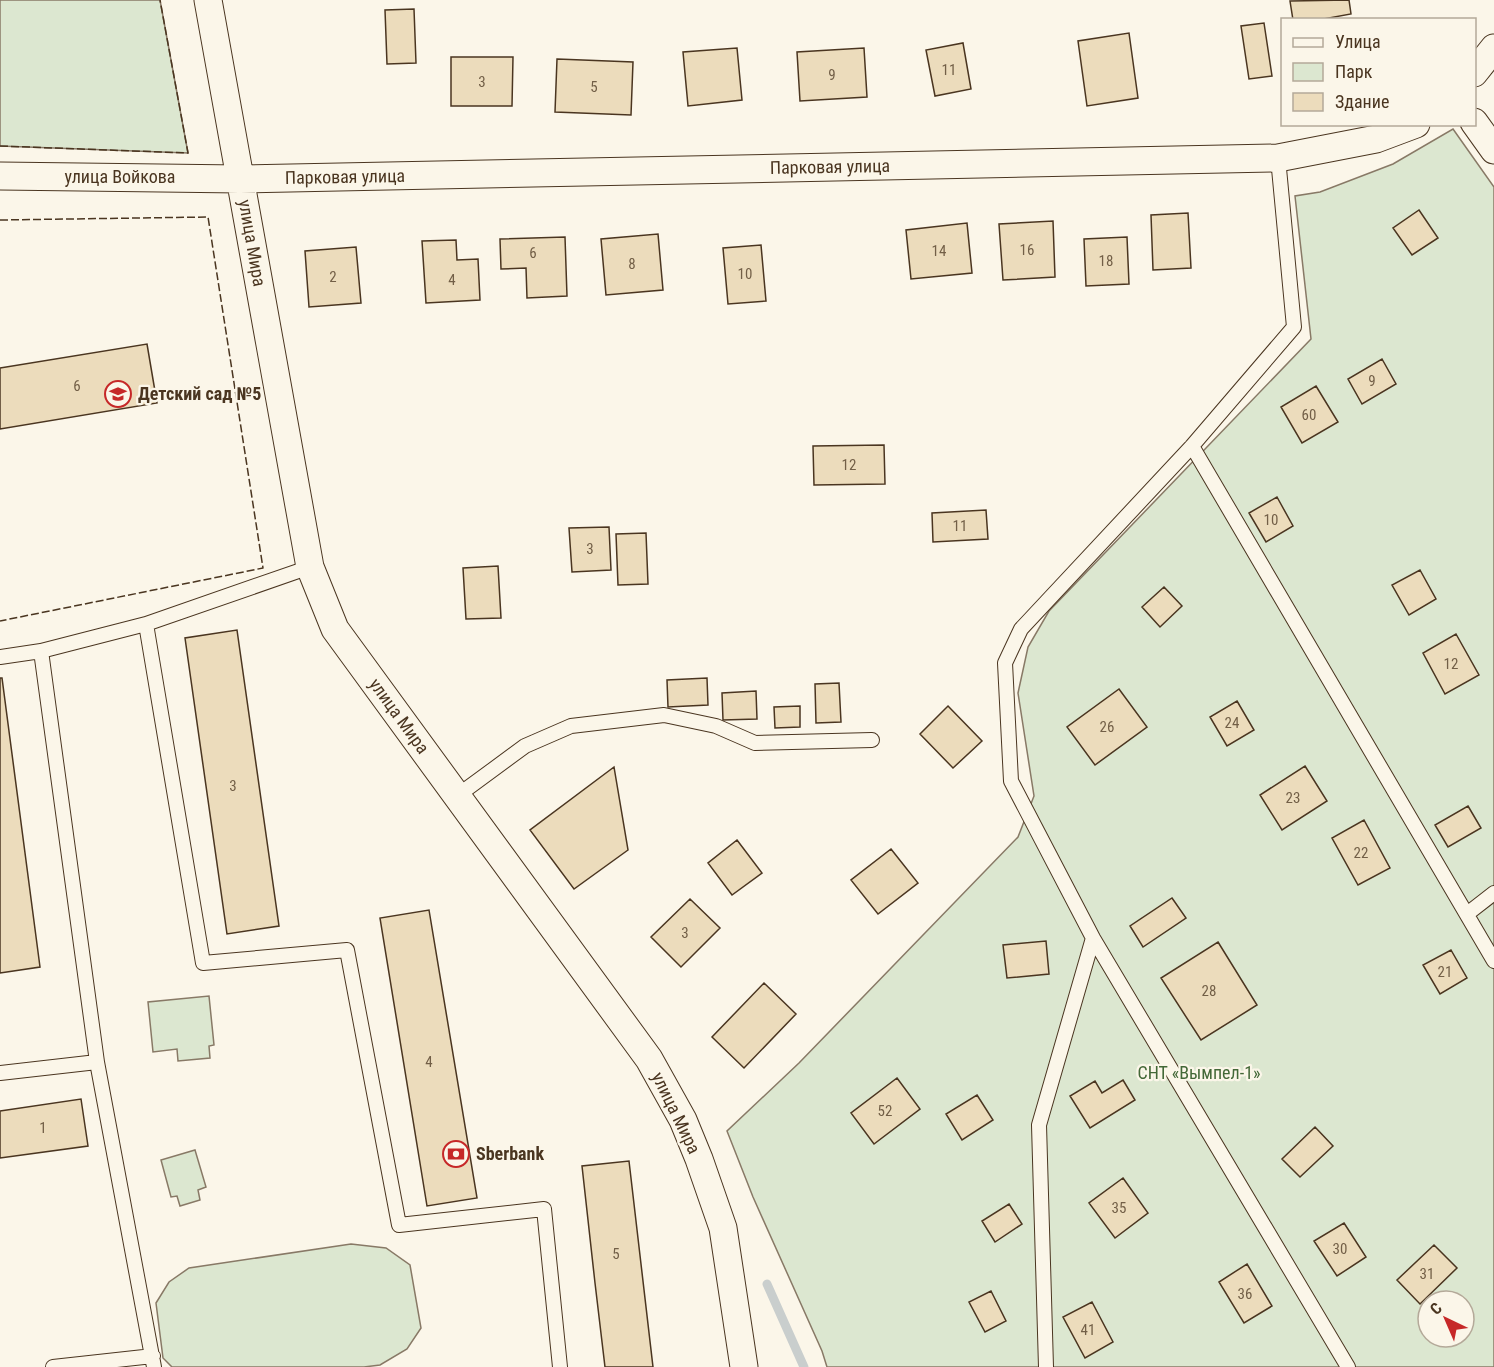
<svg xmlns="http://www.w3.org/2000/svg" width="1494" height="1367" viewBox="0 0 1494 1367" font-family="'Roboto Condensed',sans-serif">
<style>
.green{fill:#dce7d0;stroke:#887966;stroke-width:1.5;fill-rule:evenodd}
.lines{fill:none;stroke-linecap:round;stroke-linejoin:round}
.stream{stroke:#c9cecd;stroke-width:9}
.building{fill:#ecdcbc;stroke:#4a3520;stroke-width:1.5}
.lane-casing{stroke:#4a3520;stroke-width:16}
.street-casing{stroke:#4a3520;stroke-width:29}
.lane{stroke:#fbf6e9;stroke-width:14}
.street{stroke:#fbf6e9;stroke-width:27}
.fence{stroke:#4a3520;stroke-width:1.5;stroke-dasharray:8 3;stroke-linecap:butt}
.labels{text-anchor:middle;stroke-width:4.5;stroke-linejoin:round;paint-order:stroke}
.number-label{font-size:15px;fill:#725f47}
.street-label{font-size:18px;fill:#4a3520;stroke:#fbf6e9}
.poi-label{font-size:18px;font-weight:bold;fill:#4a3520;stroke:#fbf6e9;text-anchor:start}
.park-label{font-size:18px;fill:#436837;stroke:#fbf6e9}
</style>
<rect width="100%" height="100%" fill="#fbf6e9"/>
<path class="green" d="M 0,0 L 160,0 L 188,153 L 0,146 Z
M 1453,129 L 1494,187 L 1494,1367 L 827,1367 L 822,1351 L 753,1197 L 727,1131 L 799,1063 L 1018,837 L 1034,796 L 1018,693 L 1028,647 L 1049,611 L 1311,339 L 1295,196 L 1320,192 L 1393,164 ZM 1428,1301 L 1464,1301 L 1464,1337 L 1428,1337 Z
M 209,996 L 214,1045 L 209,1046 L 210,1058 L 178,1061 L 177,1049 L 153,1052 L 148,1002 Z
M 195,1150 L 206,1187 L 198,1190 L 200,1200 L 180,1206 L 177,1196 L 171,1197 L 161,1160 Z
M 351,1244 L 386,1248 L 410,1265 L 421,1328 L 407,1349 L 380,1365 L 364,1367 L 172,1367 L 163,1358 L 156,1303 L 169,1282 L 189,1268 Z"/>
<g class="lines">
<path class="stream" d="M 767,1284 L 804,1367"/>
</g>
<path class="building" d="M 1349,0 L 1351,14 L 1318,20 L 1293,20 L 1290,1 Z
M 414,9 L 416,63 L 387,64 L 385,10 Z
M 1264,23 L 1272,76 L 1249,79 L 1241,26 Z
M 1129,33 L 1138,98 L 1087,106 L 1078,41 Z
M 963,43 L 971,89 L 935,96 L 926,50 Z
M 737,48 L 742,100 L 688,106 L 683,52 Z
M 864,48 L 867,97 L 800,101 L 797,52 Z
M 451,57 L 513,57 L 512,106 L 451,106 Z
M 557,59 L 633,62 L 631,115 L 555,112 Z
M 1419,210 L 1438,238 L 1412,255 L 1393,228 Z
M 1188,213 L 1191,268 L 1153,270 L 1151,215 Z
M 1053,221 L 1055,277 L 1003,280 L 999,224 Z
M 967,223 L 972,273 L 911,279 L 906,230 Z
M 658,234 L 663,290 L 606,295 L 601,239 Z
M 565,237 L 567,296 L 527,298 L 526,268 L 501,269 L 500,239 Z
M 1127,237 L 1129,284 L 1086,286 L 1084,239 Z
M 456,240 L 457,260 L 478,259 L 480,300 L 426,303 L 422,241 Z
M 761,245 L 766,301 L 728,304 L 723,248 Z
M 356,247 L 361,303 L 309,307 L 305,251 Z
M 147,344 L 157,403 L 0,429 L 0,368 Z
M 1382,359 L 1396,384 L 1362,404 L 1348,379 Z
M 1316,386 L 1338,422 L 1302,443 L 1281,407 Z
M 884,445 L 885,484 L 814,485 L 813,446 Z
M 1277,497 L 1293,526 L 1266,542 L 1249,513 Z
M 986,510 L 988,539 L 933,542 L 932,513 Z
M 609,527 L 611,570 L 572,572 L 569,528 Z
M 646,533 L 648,584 L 618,585 L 616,534 Z
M 498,566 L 501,618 L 466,619 L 463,568 Z
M 1420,570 L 1436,599 L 1409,615 L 1392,585 Z
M 1164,587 L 1182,606 L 1160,627 L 1142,607 Z
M 237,630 L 279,926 L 227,934 L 185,638 Z
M 1456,634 L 1479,675 L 1445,694 L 1423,653 Z
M 0,678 L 2,678 L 40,967 L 0,973 Z
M 707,678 L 708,705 L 668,707 L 667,680 Z
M 839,683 L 841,722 L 816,723 L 815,684 Z
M 1119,689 L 1147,727 L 1095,765 L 1067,727 Z
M 756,691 L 757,719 L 723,720 L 722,693 Z
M 1237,701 L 1254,730 L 1227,746 L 1210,717 Z
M 800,706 L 800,727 L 775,728 L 774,707 Z
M 948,706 L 982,741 L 953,768 L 920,734 Z
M 1305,766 L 1327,801 L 1282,830 L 1260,795 Z
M 614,767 L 628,850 L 574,889 L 530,830 Z
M 1468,806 L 1481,828 L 1448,847 L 1435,825 Z
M 1364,820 L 1390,868 L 1358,885 L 1332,838 Z
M 737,840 L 762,873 L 732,895 L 708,863 Z
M 891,849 L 918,883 L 878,914 L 851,880 Z
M 1172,898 L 1186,918 L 1143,947 L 1130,926 Z
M 690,899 L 720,928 L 681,967 L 651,937 Z
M 429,910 L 477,1198 L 427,1206 L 380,918 Z
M 1046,941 L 1049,974 L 1007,978 L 1003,945 Z
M 1218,942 L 1257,1005 L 1201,1040 L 1161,978 Z
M 1451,950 L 1467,978 L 1440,994 L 1423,965 Z
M 764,983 L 796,1014 L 744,1068 L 712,1037 Z
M 897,1078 L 920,1109 L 874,1144 L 851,1113 Z
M 1123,1080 L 1135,1100 L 1090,1128 L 1070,1096 L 1095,1081 L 1102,1093 Z
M 977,1095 L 993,1120 L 962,1140 L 946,1114 Z
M 81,1099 L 88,1146 L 0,1158 L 0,1111 Z
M 1315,1127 L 1333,1146 L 1300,1177 L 1282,1159 Z
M 629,1161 L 653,1367 L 605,1367 L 595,1283 L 582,1166 Z
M 1123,1178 L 1148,1213 L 1115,1238 L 1089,1203 Z
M 1009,1204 L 1022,1224 L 995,1242 L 982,1221 Z
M 1344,1223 L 1366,1257 L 1337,1276 L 1314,1241 Z
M 1434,1245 L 1457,1268 L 1420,1304 L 1397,1280 Z
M 1247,1264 L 1272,1306 L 1244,1323 L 1219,1282 Z
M 991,1291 L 1006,1321 L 985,1332 L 969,1302 Z
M 1092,1302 L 1113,1342 L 1085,1358 L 1063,1317 Z"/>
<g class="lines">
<defs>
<path id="lane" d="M 1278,158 L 1294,327 L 1192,446 L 1021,629 L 1005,663 L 1011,781 L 1093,938 L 1348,1367
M 1192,446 L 1494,961
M 310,567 L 146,624 L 203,963 L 347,950 L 399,1225 L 544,1209 L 560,1367
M 0,657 L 41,651
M 457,796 L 525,746 L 571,726 L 664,715 L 716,726 L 755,743 L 872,740
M 1467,914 L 1494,893
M 97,1062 L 41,651 L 146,624
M 0,1073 L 97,1062 L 154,1367
M 53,1367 L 153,1356
M 1046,1367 L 1039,1125 L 1093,938"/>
<path id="street" d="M 208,0 L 310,567 L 335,629 L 649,1059 L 683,1120 L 699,1159 L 723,1228 L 744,1367
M 1474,73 L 1494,48
M 1474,122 L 1494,150
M 0,176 L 240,179 L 1278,158 L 1376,139 L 1416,124"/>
</defs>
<use href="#lane" class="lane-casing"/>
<use href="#street" class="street-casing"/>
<use href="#lane" class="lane"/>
<use href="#street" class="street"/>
<path class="fence" d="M 0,146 L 188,153 L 160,0
M 0,220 L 208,217 L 263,568 L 0,621"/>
</g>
<defs>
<symbol id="school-ring" viewBox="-11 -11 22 22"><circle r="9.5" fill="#fbf6e9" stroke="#c62828" stroke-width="1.5"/><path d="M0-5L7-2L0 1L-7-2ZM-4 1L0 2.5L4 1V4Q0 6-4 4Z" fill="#c62828"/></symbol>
<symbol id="bank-ring" viewBox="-11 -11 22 22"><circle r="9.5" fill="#fbf6e9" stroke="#c62828" stroke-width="1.5"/><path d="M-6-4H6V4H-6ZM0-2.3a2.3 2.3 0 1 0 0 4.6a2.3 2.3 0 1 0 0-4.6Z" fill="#c62828"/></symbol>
</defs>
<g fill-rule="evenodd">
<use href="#school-ring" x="103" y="379" width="30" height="30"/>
<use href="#bank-ring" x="441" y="1139" width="30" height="30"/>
</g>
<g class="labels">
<g class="number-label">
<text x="949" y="75">11</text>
<text x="832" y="80">9</text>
<text x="482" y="87">3</text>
<text x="594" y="92">5</text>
<text x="1027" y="255">16</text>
<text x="939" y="256">14</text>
<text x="533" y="258">6</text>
<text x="1106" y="266">18</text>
<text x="632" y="269">8</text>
<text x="745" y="279">10</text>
<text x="333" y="282">2</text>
<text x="452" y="285">4</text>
<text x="1372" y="386">9</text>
<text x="77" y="391">6</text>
<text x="1309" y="420">60</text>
<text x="849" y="470">12</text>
<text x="1271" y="525">10</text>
<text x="960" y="531">11</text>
<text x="590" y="554">3</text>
<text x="1451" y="669">12</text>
<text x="1232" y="728">24</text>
<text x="1107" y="732">26</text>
<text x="233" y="791">3</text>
<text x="1293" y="803">23</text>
<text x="1361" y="858">22</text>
<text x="685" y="938">3</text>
<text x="1445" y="977">21</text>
<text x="1209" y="996">28</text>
<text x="429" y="1067">4</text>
<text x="885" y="1116">52</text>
<text x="43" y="1133">1</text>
<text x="1119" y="1213">35</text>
<text x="1340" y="1254">30</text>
<text x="616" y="1259">5</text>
<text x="1427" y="1279">31</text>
<text x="1245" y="1299">36</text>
<text x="1088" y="1335">41</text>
</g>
<g class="street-label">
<text transform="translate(830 167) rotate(-1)" y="6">Парковая улица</text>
<text x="120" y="183">улица Войкова</text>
<text transform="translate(345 177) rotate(-1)" y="6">Парковая улица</text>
<text transform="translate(252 243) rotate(80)" y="6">улица Мира</text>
<text transform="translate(399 716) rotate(54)" y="6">улица Мира</text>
<text transform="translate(676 1113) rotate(64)" y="6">улица Мира</text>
</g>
<g class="poi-label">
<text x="138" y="400">Детский сад №5</text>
<text x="476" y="1160">Sberbank</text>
</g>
<g class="park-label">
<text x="1199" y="1079">СНТ «Вымпел-1»</text>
</g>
</g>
<rect x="1281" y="18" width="195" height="108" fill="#fbf6e9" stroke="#b4a999" stroke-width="1.5"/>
<rect x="1293" y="38" width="30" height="9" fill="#fbf6e9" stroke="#b4a999" stroke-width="1.5"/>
<text x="1335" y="48" font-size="18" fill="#4a3520">Улица</text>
<rect x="1293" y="63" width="30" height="18" fill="#dce7d0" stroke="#b4a999" stroke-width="1.5"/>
<text x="1335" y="78" font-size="18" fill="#4a3520">Парк</text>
<rect x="1293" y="93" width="30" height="18" fill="#ecdcbc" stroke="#b4a999" stroke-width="1.5"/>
<text x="1335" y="108" font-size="18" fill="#4a3520">Здание</text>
<g transform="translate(1446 1319) rotate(316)"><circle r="28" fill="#fbf6e9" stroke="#b4a999" stroke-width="1.5"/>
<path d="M0-4.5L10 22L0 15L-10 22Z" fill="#c62828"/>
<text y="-9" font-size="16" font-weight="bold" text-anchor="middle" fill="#4a3520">С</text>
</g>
</svg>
